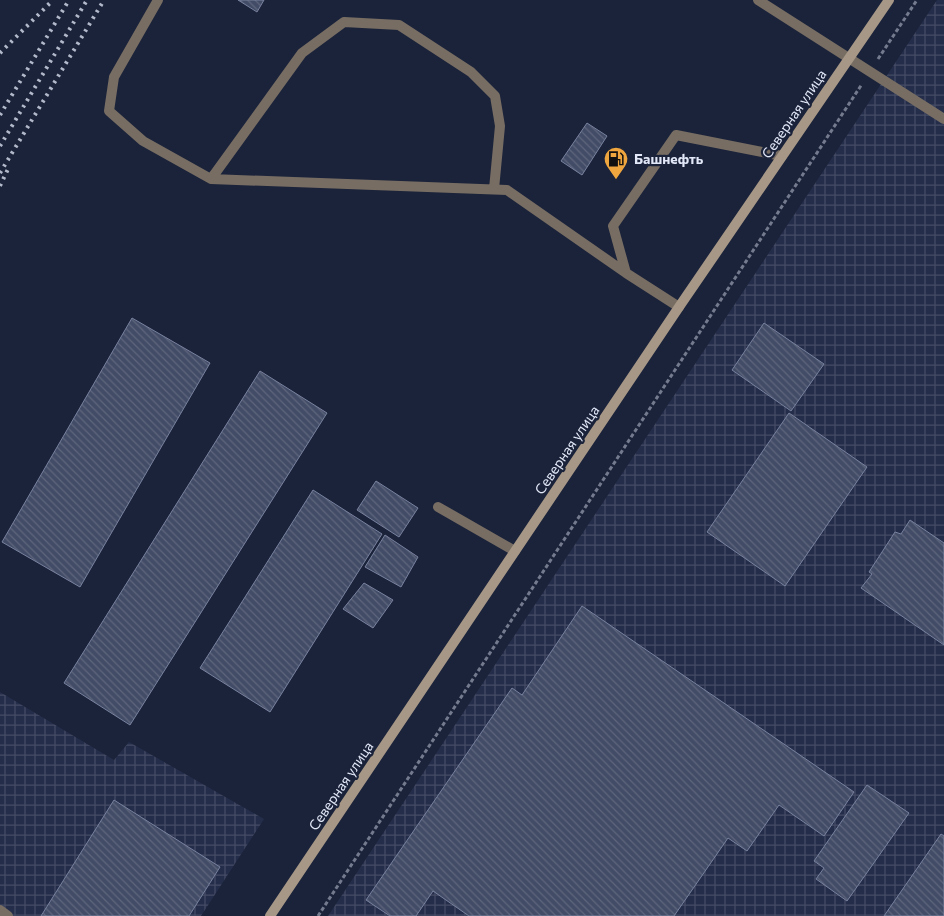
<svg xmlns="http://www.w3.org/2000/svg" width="944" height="916" viewBox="0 0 944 916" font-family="Commissioner,sans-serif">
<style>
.industrial{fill:url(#industrial-grid)}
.building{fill:url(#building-back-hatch);stroke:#78829e}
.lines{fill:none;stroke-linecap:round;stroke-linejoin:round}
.path{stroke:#747b8f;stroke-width:3;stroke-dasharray:4 2.5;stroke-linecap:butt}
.service{stroke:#776d63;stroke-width:10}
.minor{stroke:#776d63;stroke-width:10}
.secondary{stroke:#a69786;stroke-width:10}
.rail{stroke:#b2b9ca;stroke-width:4;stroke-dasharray:2.5 5;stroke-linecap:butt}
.labels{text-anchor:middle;stroke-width:4.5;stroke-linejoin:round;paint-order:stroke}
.street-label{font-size:14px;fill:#e2e8f8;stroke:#1b233a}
.poi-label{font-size:14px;font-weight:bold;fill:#e2e8f8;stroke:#1b233a;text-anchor:start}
</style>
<defs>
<pattern id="industrial-grid" width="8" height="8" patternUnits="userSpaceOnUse" patternTransform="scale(1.25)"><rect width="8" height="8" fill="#242d4a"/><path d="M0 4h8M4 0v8" fill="none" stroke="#444b65"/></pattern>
<pattern id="building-back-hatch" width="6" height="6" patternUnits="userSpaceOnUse" patternTransform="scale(1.25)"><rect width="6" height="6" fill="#434c66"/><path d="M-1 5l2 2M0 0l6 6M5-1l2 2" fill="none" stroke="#5e667d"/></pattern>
</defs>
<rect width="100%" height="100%" fill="#1b233a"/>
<path class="industrial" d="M 937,0 L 944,0 L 944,916 L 328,916 Z
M 0,692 L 114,760 L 129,742 L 264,819 L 201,916 L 0,916 Z"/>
<path class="building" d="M 238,0 L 264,0 L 257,12 Z
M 587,123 L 607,136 L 582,175 L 561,161 Z
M 132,318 L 210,363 L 80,587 L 2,542 Z
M 764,323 L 824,364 L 791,411 L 732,370 Z
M 260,371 L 327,413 L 130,725 L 64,683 Z
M 789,413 L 867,467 L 785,586 L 707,532 Z
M 376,481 L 418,508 L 399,537 L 357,510 Z
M 313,490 L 382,534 L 270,712 L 200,668 Z
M 910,520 L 944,543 L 944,645 L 861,588 L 872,574 L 869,572 L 895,532 L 901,534 Z
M 385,535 L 418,557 L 401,587 L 365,567 Z
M 364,583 L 393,600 L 373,628 L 343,609 Z
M 582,606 L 854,792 L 824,836 L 779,805 L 747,851 L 728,838 L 674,916 L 469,916 L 433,891 L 416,916 L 390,916 L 366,900 L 512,688 L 522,695 Z
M 867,785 L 909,813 L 847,901 L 816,879 L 824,868 L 814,861 Z
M 114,800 L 220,867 L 189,916 L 41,916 Z
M 941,834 L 944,836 L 944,916 L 884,916 Z"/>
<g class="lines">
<path class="path" d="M 878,59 L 917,0
M 318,916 L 862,84"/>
<path class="service" d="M 158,0 L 114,77 L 109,111 L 143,141 L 211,179 L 507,190 L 626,273 L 679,307
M 758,0 L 944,119
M 211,179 L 302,53 L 344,22 L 399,25 L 471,72 L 495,96 L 500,126 L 494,189
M 626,273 L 613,226 L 676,135 L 782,156
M 0,910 L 8,916"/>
<path class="minor" d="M 438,507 L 515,551"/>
<path class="secondary" d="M 270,916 L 679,307 L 889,0"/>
<path class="rail" d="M 0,53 L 53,0
M 0,115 L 69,0
M 0,146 L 87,0
M 0,173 L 104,0
M 0,186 L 9,167"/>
</g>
<defs>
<symbol id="fuel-pin" viewBox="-11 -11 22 30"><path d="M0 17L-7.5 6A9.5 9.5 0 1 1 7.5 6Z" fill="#f0a63e" stroke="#1b233a"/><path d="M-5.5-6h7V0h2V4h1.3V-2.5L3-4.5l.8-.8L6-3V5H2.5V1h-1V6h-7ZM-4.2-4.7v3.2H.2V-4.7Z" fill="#111"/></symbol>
</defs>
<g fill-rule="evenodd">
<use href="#fuel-pin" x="602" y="145" width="28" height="38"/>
</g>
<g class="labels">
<g class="street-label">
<text transform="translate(794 114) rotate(-56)" y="5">Северная улица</text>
<text transform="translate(567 450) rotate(-56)" y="5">Северная улица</text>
<text transform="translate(341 786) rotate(-56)" y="5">Северная улица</text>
</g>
<g class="poi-label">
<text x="634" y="164">Башнефть</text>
</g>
</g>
</svg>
